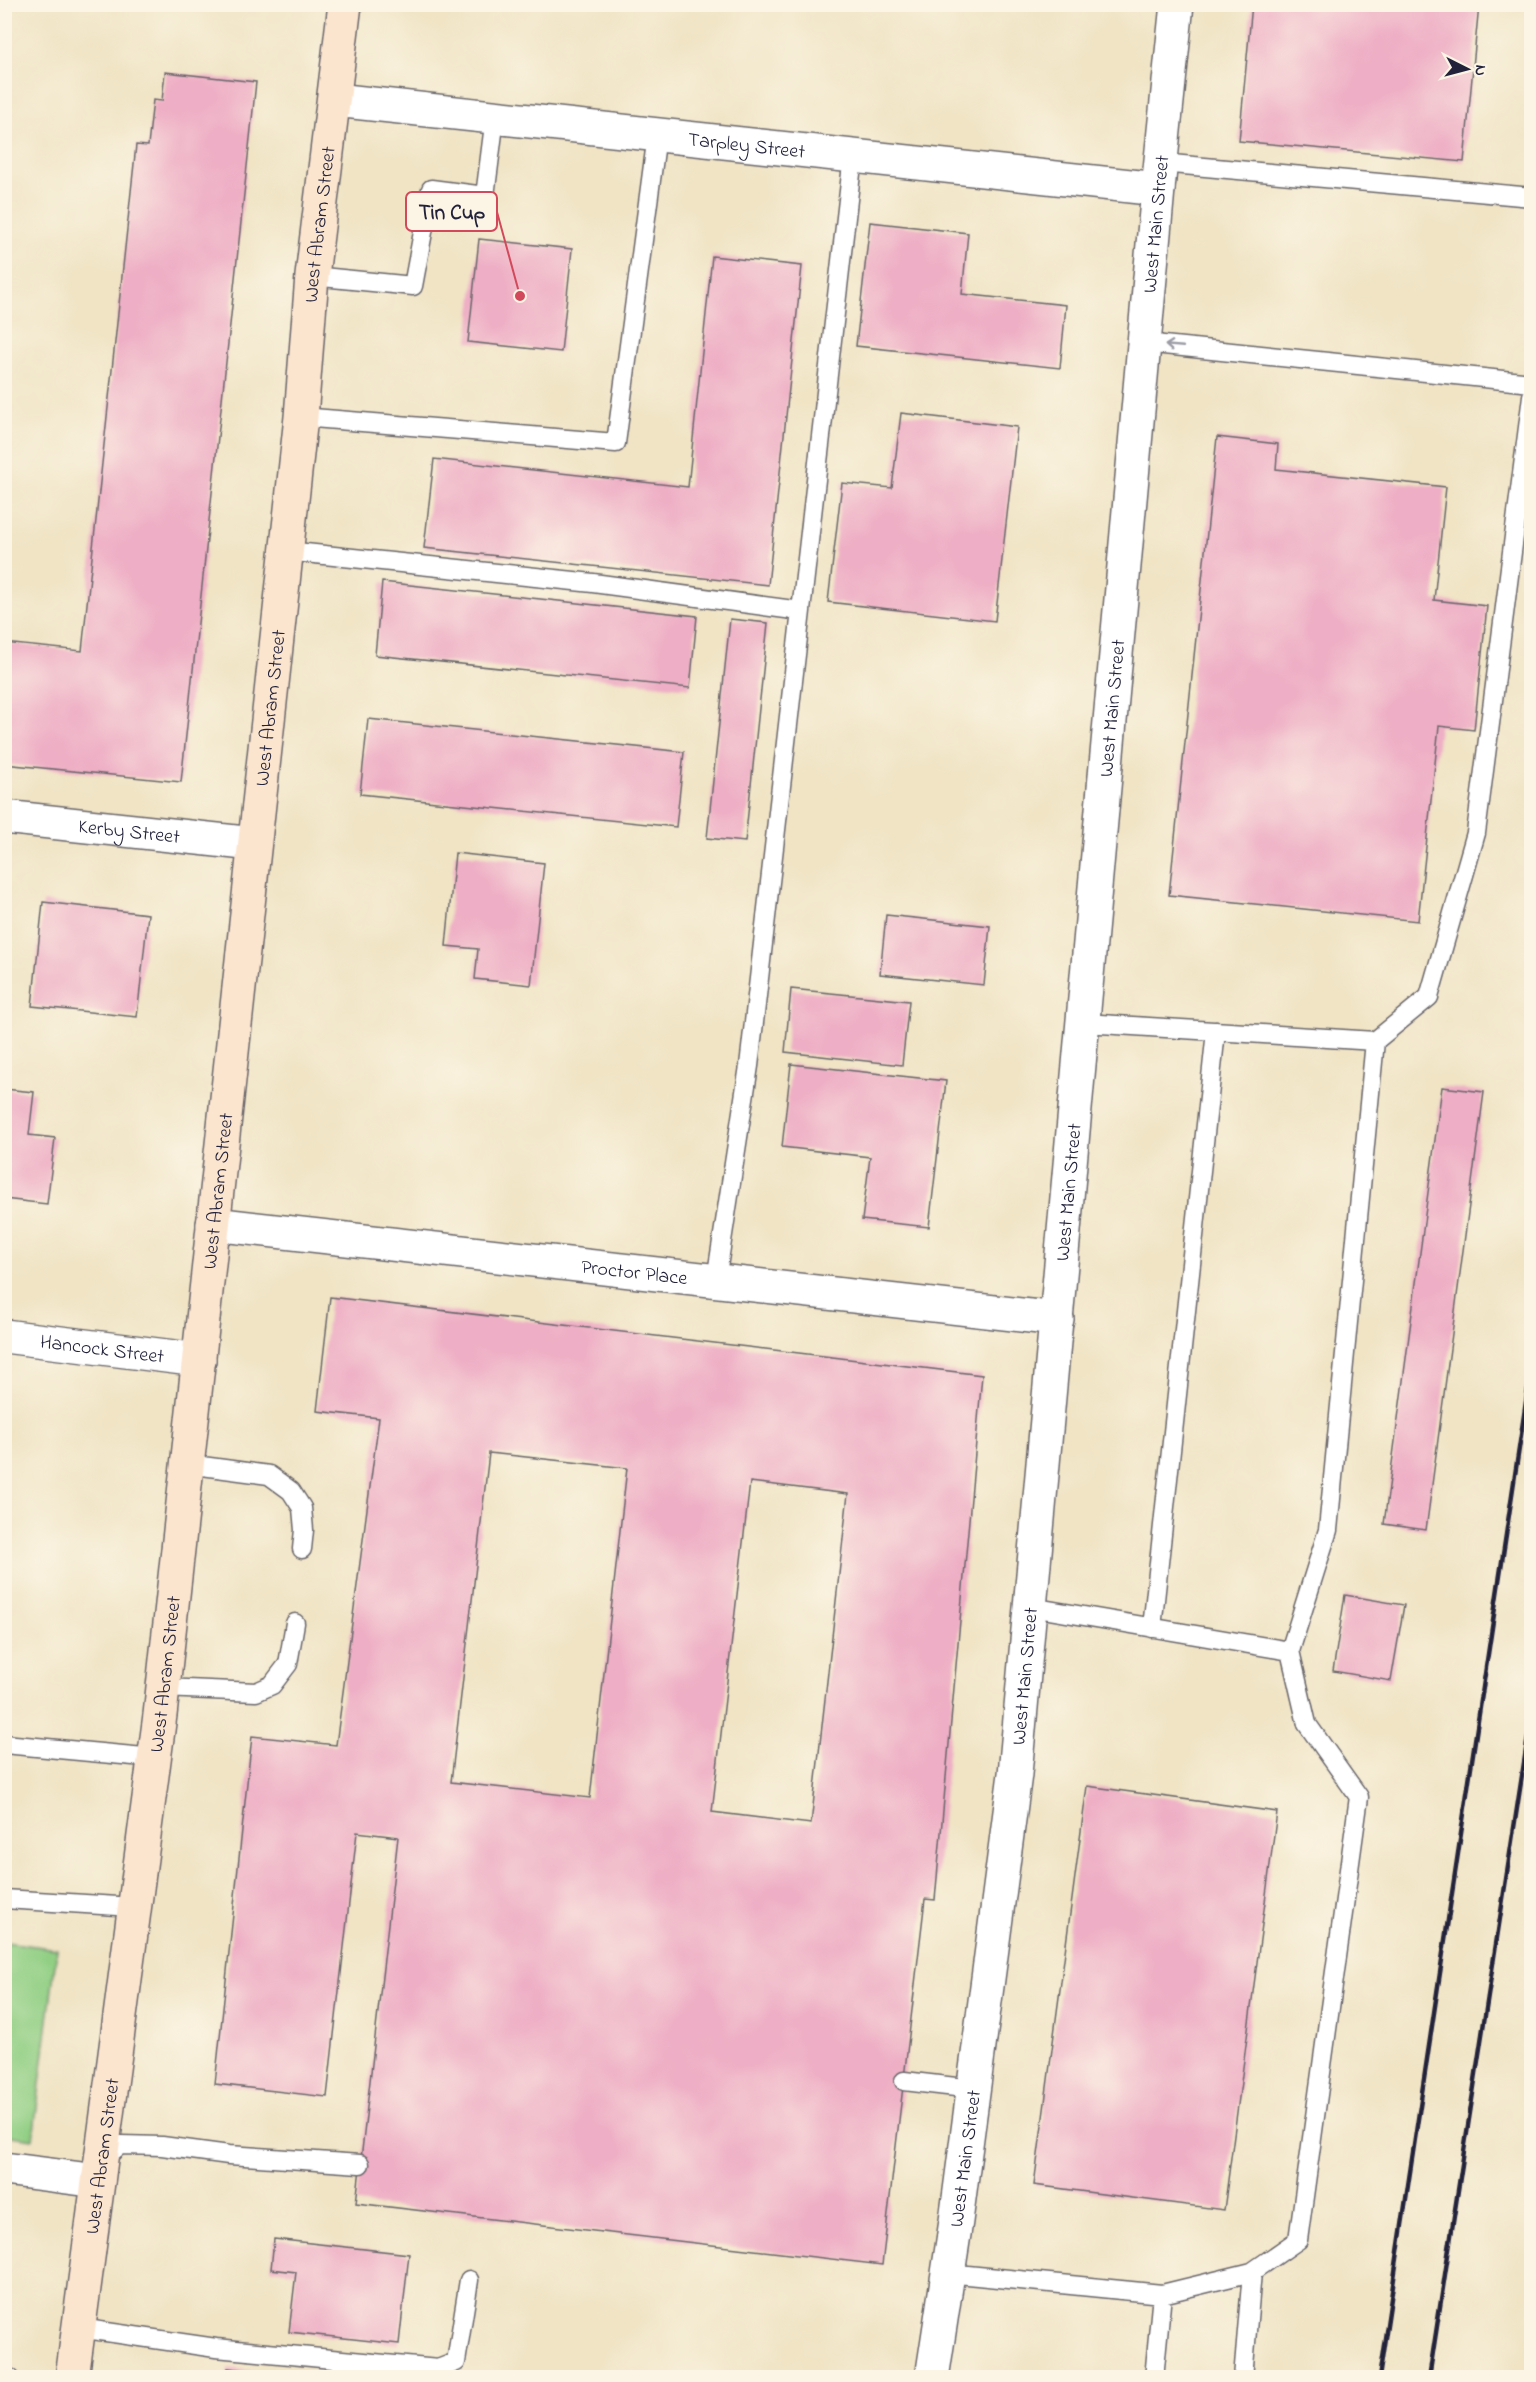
<svg xmlns="http://www.w3.org/2000/svg" width="1536" height="2382" viewBox="0 0 1536 2382" font-family="'Indie Flower',sans-serif">
<style>
.green{fill:#91cf84;stroke:#5a7860;stroke-width:1.5}
.building{fill:#eeaec5;fill-rule:evenodd}
.lines{fill:none;stroke-linecap:round;stroke-linejoin:round}
.service-casing{stroke:#6a666b;stroke-width:21}
.minor-casing{stroke:#6a666b;stroke-width:36}
.secondary-casing{stroke:#6a666b;stroke-width:36}
.service{stroke:#fff;stroke-width:18}
.minor{stroke:#fff;stroke-width:33}
.secondary{stroke:#fce5cf;stroke-width:33}
.rail{stroke:#22223b;stroke-width:4.5}
.oneway{stroke:#9c9ca7}
.labels{text-anchor:middle;stroke-width:4.5;stroke-linejoin:round;paint-order:stroke}
.street-label{font-size:20px;fill:#22223b;stroke:#fcf5e5}
.leader{fill:none;stroke:#d1495b;stroke-width:2}
.callout-dot{fill:#d1495b;stroke:#fcf5e5;stroke-width:2}
.callout{fill:#fcf5e5;stroke:#d1495b;stroke-width:2}
.callout-label{font-size:21px;text-anchor:middle;font-weight:bold;fill:#22223b}
</style>
<rect width="100%" height="100%" fill="#fcf5e5"/>
<filter id="ink" filterUnits="userSpaceOnUse"><feTurbulence type="fractalNoise" baseFrequency=".0167" numOctaves="2"/><feDisplacementMap in="SourceGraphic" scale="12" xChannelSelector="R" yChannelSelector="G"/><feConvolveMatrix kernelMatrix="1 2 1 2 8 2 1 2 1" color-interpolation-filters="sRGB"/></filter>
<filter id="wash" filterUnits="userSpaceOnUse"><feTurbulence type="fractalNoise" baseFrequency=".008" numOctaves="4" result="noise"/><feDisplacementMap in="SourceGraphic" scale="24" xChannelSelector="R" yChannelSelector="G"/><feGaussianBlur stdDeviation="1.35" result="paint"/><feColorMatrix in="noise" values="0 0 0 0 0 0 0 0 0 0 0 0 0 0 0 0 0 1.4 0 .05"/><feComposite in="paint" operator="in"/></filter>
<g filter="url(#wash)">
<rect width="100%" height="100%" fill="#f0e4c5"/>
<path class="green" d="M 5,1942 L 57,1949 L 33,2139 L 5,2135 Z"/>
<g id="blocks">
<path class="building" d="M 1252,4 L 1479,4 L 1464,162 L 1239,141 Z
M 165,72 L 256,82 L 181,782 L 4,764 L 4,643 L 82,651 L 136,145 L 148,146 L 153,100 L 162,101 Z
M 870,222 L 968,233 L 962,294 L 1066,305 L 1060,368 L 856,346 Z
M 479,239 L 572,249 L 561,352 L 468,342 Z
M 712,256 L 802,266 L 768,585 L 424,548 L 434,459 L 688,487 Z
M 901,413 L 1017,427 L 995,621 L 828,602 L 842,483 L 892,488 Z
M 1217,437 L 1278,444 L 1276,469 L 1446,487 L 1434,600 L 1487,606 L 1474,730 L 1439,726 L 1418,921 L 1169,895 Z
M 382,582 L 697,616 L 690,688 L 375,655 Z
M 730,619 L 768,623 L 745,842 L 707,838 Z
M 368,719 L 684,752 L 676,827 L 360,794 Z
M 455,853 L 544,863 L 531,985 L 475,979 L 478,949 L 446,946 Z
M 43,902 L 148,914 L 137,1017 L 32,1006 Z
M 886,915 L 990,926 L 984,985 L 880,974 Z
M 791,989 L 909,1001 L 902,1065 L 785,1052 Z
M 791,1064 L 946,1081 L 929,1227 L 862,1220 L 870,1157 L 782,1147 Z
M 1442,1087 L 1484,1092 L 1426,1530 L 1384,1524 Z
M 4,1089 L 34,1092 L 29,1135 L 55,1138 L 47,1204 L 4,1199 Z
M 330,1297 L 982,1375 L 935,1900 L 925,1899 L 882,2265 L 356,2203 L 398,1837 L 357,1832 L 327,2097 L 215,2084 L 252,1736 L 336,1745 L 379,1418 L 317,1411 ZM 489,1453 L 627,1468 L 590,1798 L 451,1782 ZM 750,1482 L 848,1494 L 811,1824 L 712,1812 Z
M 1345,1595 L 1404,1605 L 1391,1681 L 1333,1671 Z
M 1087,1786 L 1277,1812 L 1224,2210 L 1034,2185 Z
M 274,2239 L 409,2254 L 399,2344 L 289,2332 L 296,2272 L 271,2269 Z
M 228,2368 L 296,2376 L 296,2378 L 227,2378 Z"/>
</g>
</g>
<g filter="url(#ink)">
<use href="#blocks" fill-opacity="0" stroke="#6a666b" stroke-width="1.5"/>
<g class="lines">
<defs>
<path id="service" d="M 1161,163 L 1532,197
M 312,276 L 413,286 L 431,189 L 485,196 L 495,117
M 1144,343 L 1532,383
M 301,417 L 616,443 L 657,135
M 286,551 L 593,583 L 801,611
M 1084,1023 L 1375,1041 L 1328,1530 L 1290,1651
M 1375,1041 L 1429,997 L 1476,833 L 1532,396
M 716,1280 L 749,1066 L 853,156
M 187,1464 L 269,1475 L 291,1491 L 302,1508 L 304,1530 L 302,1549
M 1152,1628 L 1216,1031
M 163,1688 L 256,1692 L 272,1685 L 288,1664 L 295,1623
M 4,1744 L 155,1758
M 4,1899 L 134,1907
M 904,2081 L 973,2089
M 103,2162 L 104,2158 L 120,2145 L 162,2146 L 229,2155 L 360,2164
M 947,2273 L 1162,2294 L 1252,2272 L 1298,2240 L 1359,1797 L 1307,1724 L 1290,1651 L 1031,1607
M 79,2328 L 216,2348 L 438,2369 L 456,2362 L 469,2280
M 4,2377 L 10,2378
M 1154,2378 L 1162,2294
M 1243,2378 L 1252,2272"/>
<g id="minor">
<path id="s1" d="M 335,100 L 1158,189"/>
<path id="s2" d="M 4,817 L 254,844"/>
<path id="s3" d="M 213,1224 L 1057,1319"/>
<path id="s4" d="M 4,1336 L 199,1360"/>
<path d="M 4,2169 L 98,2181"/>
<path id="s5" d="M 932,2378 L 956,2221 L 1015,1774 L 1158,189 L 1177,4"/>
</g>
<g id="secondary">
<path id="s6" d="M 72,2378 L 160,1715 L 301,417 L 312,276 L 345,4"/>
</g>
</defs>
<use href="#service" class="service-casing"/>
<use href="#minor" class="minor-casing"/>
<use href="#secondary" class="secondary-casing"/>
<use href="#service" class="service"/>
<use href="#minor" class="minor"/>
<use href="#secondary" class="secondary"/>
<path class="rail" d="M 1379,2378 L 1532,1362
M 1429,2378 L 1532,1711"/>
</g>
<defs><path id="oneway-shaft" d="M-6 0H5M1.5-3L5.5 0L1.5 3" fill="none" stroke-width="1.6" stroke-linecap="round" stroke-linejoin="round" transform="scale(1.5)"/></defs>
<use class="oneway" href="#oneway-shaft" transform="translate(1174 346) rotate(-175)"/>
</g>
<g class="labels">
<g class="street-label">
<text dy="7" stroke="none"><textPath href="#s1" startOffset="414">Tarpley Street</textPath></text>
<text dy="7" stroke="none"><textPath href="#s5" startOffset="2166">West Main Street</textPath></text>
<text dy="7" stroke="none"><textPath href="#s6" startOffset="2168">West Abram Street</textPath></text>
<text dy="7" stroke="none"><textPath href="#s6" startOffset="1682">West Abram Street</textPath></text>
<text dy="7" stroke="none"><textPath href="#s5" startOffset="1680">West Main Street</textPath></text>
<text dy="7" stroke="none"><textPath href="#s2" startOffset="126">Kerby Street</textPath></text>
<text dy="7" stroke="none"><textPath href="#s6" startOffset="1196">West Abram Street</textPath></text>
<text dy="7" stroke="none"><textPath href="#s5" startOffset="1194">West Main Street</textPath></text>
<text dy="7" stroke="none"><textPath href="#s3" startOffset="424">Proctor Place</textPath></text>
<text dy="7" stroke="none"><textPath href="#s4" startOffset="99">Hancock Street</textPath></text>
<text dy="7" stroke="none"><textPath href="#s6" startOffset="710">West Abram Street</textPath></text>
<text dy="7" stroke="none"><textPath href="#s5" startOffset="708">West Main Street</textPath></text>
<text dy="7" stroke="none"><textPath href="#s6" startOffset="224">West Abram Street</textPath></text>
<text dy="7" stroke="none"><textPath href="#s5" startOffset="222">West Main Street</textPath></text>
</g>
</g>
<path class="leader" d="M520 296L497 212"/>
<circle class="callout-dot" cx="520" cy="296" r="6"/>
<rect class="callout" x="406" y="192" width="91" height="39" rx="6"/>
<g class="callout-label">
<text x="452" y="219">Tin Cup</text>
</g>
<rect width="1536" height="2382" fill="none" stroke="#fcf5e5" stroke-width="24"/>
<g transform="translate(1467 69) rotate(96)" stroke="#fcf5e5" stroke-width="4.5" paint-order="stroke">
<path d="M0-4.5L10 22L0 15L-10 22Z" fill="#22223b"/>
<text y="-9" font-size="16" font-weight="bold" text-anchor="middle" fill="#22223b">N</text>
</g>
</svg>
